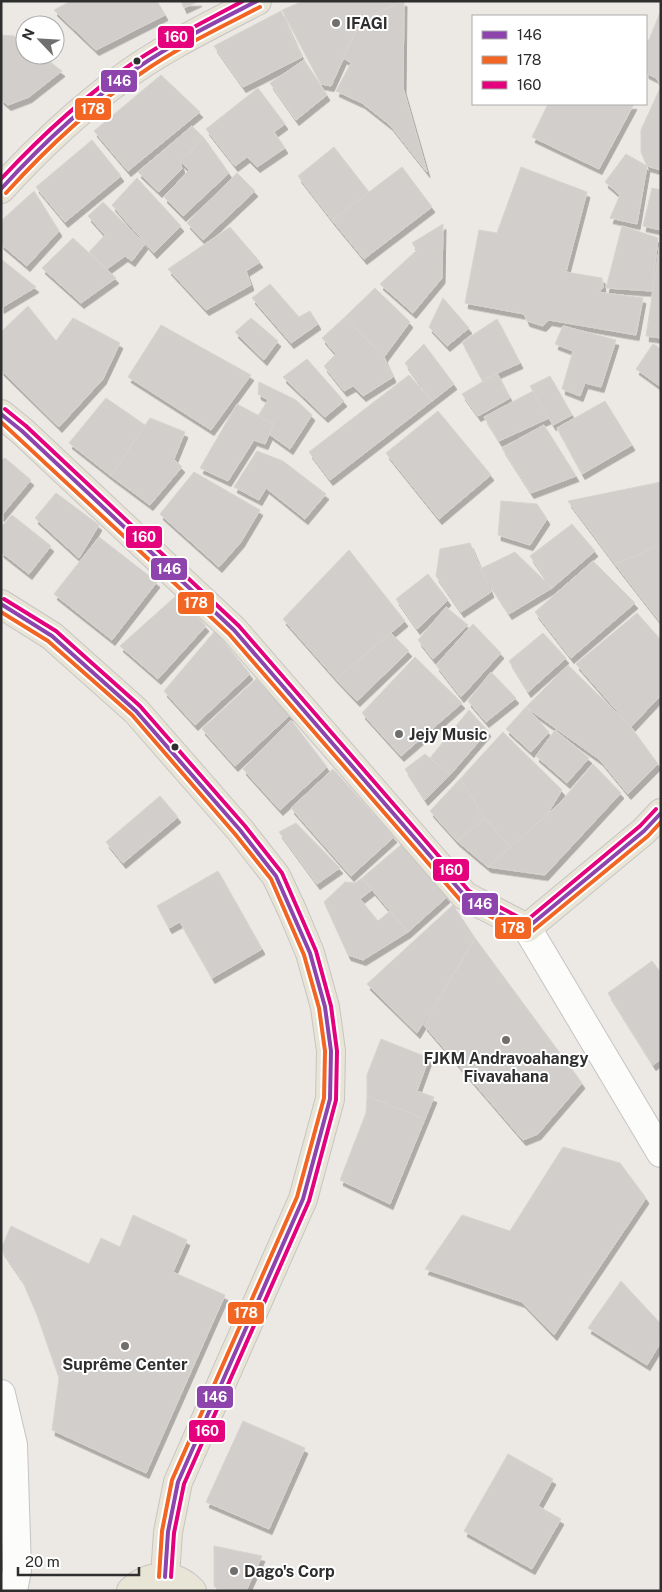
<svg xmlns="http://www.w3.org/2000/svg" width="662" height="1592" viewBox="0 0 662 1592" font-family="'Public Sans',sans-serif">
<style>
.building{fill:#d1cecb;stroke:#d7d4d0;filter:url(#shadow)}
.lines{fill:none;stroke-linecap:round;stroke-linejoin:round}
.secondary-casing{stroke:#c5c4c5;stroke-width:30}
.primary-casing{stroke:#c6c5c4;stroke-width:30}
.secondary{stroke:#fcfcfb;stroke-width:28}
.primary{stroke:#e8e4d6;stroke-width:28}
.bus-1-casing{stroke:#fff;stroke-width:8}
.bus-2-casing{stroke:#fff;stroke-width:8}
.bus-3-casing{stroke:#fff;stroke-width:8}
.bus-1{stroke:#8e44ad;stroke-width:4}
.bus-2{stroke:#f26522;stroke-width:4}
.bus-3{stroke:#e5007d;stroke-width:4}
.poi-dot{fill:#706f6e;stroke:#fff;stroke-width:2}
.bus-dot{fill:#2e2e2e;stroke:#fff;stroke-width:2}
.labels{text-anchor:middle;stroke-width:4;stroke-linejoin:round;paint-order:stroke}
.poi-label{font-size:16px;font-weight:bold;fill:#2e2e2e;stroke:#fff;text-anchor:start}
.line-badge{stroke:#fff;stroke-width:2}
.badge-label{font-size:14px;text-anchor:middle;font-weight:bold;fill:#fff}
</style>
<defs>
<filter id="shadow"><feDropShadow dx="3" dy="5.5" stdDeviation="0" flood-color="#0004"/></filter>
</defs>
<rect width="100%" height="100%" fill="#ece8e4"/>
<path class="building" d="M 71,1 L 157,1 L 165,15 L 96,50 L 54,10 Z
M 181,1 L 199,1 L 184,8 Z
M 303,1 L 403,1 L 361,20 L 331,86 L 321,84 L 282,10 Z
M 404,1 L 403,88 L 427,172 L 390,125 L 362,103 L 336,91 L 351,63 L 342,57 L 361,20 Z
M 661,10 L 661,170 L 647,166 L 641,152 L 641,130 L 661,86 L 656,78 L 646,73 L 646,39 L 649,40 Z
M 281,11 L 302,57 L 243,87 L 214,46 Z
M 1,35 L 14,36 L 25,43 L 25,55 L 41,55 L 62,71 L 29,97 L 8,105 L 1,99 Z
M 304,60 L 327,95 L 296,120 L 270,83 Z
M 161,75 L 200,112 L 128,171 L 94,131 Z
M 258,88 L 285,124 L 274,132 L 285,148 L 257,167 L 247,157 L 235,166 L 206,129 Z
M 548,104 L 634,104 L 599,169 L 532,137 Z
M 192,126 L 204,138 L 180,161 L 182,169 L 159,192 L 138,172 Z
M 204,138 L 229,173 L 183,216 L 164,197 L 189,170 L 180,161 Z
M 92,140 L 121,176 L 65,222 L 36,187 Z
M 334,147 L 369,192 L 332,220 L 298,176 Z
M 626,154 L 647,166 L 637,224 L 610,218 L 620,195 L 605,182 Z
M 402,167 L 432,207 L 364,259 L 332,220 Z
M 521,167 L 587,192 L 566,272 L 602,278 L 603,288 L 598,292 L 643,298 L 636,335 L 549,320 L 543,326 L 527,321 L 524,314 L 465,303 L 479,230 L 497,233 Z
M 237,173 L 255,191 L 203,240 L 187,223 Z
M 137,178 L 181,226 L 154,253 L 112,205 Z
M 652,188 L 661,190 L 661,230 L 643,226 Z
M 34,191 L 59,231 L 27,266 L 1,244 L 1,221 Z
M 103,202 L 145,244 L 132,261 L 125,256 L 107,269 L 89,252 L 105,235 L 88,216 Z
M 443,224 L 442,278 L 413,313 L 380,284 L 417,250 L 412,243 Z
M 622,226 L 658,238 L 652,291 L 606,288 Z
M 230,227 L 260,262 L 246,271 L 251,285 L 206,310 L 168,269 Z
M 661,237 L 661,338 L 646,336 Z
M 73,238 L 116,278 L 81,303 L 42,268 Z
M 1,259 L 36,287 L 1,308 Z
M 270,284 L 299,317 L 310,311 L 318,324 L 291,343 L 252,298 Z
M 375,288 L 410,322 L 384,357 L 345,317 Z
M 443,298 L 469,328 L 447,346 L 429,327 Z
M 28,306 L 56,341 L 73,318 L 120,343 L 103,379 L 59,427 L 1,370 L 1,332 Z
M 345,317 L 384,357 L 393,377 L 363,396 L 353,386 L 344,391 L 324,366 L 336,354 L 322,338 Z
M 251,318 L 278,341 L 264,360 L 235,332 Z
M 497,319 L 520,363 L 482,380 L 462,342 Z
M 161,325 L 251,375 L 211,430 L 128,377 Z
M 563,326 L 616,340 L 601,387 L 585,383 L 580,396 L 562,389 L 573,351 L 555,344 Z
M 424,344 L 454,384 L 432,401 L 405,363 Z
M 653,344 L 661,349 L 661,387 L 636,369 Z
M 307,359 L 344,401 L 325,417 L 283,377 Z
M 497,373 L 510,398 L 478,416 L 462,394 Z
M 409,375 L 432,401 L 330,480 L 309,452 Z
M 550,376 L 572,415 L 553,425 L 530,386 Z
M 259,382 L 296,400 L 312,415 L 290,449 L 269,434 L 274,424 L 258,416 L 268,400 L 258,394 Z
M 533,391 L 549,418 L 499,441 L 484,417 Z
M 106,398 L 145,425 L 111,476 L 69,443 Z
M 605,401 L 632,445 L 582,474 L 557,428 Z
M 237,404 L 274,424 L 265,444 L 254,440 L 228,481 L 200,468 Z
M 438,411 L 491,475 L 439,519 L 386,453 Z
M 150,418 L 185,432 L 174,459 L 182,467 L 150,505 L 111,476 Z
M 544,425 L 576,476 L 531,493 L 502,448 Z
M 257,451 L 283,461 L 326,494 L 305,519 L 266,488 L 259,500 L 234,487 Z
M 5,458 L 31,480 L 1,516 L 1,460 Z
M 194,472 L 260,510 L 241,542 L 219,567 L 160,514 Z
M 661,482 L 661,545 L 615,564 L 568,501 Z
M 56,493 L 99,525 L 79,558 L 35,518 Z
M 501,501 L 537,504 L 547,519 L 530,545 L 498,535 Z
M 12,515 L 51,546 L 29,574 L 1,552 L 1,527 Z
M 572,524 L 595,551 L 552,588 L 530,556 Z
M 99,537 L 157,582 L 112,640 L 54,594 Z
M 470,543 L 491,592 L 461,612 L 436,576 L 440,549 Z
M 661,545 L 661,623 L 615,564 Z
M 349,550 L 405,621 L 336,679 L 283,619 Z
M 515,552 L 552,588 L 509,614 L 480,569 Z
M 593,561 L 635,603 L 571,658 L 535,612 Z
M 428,574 L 448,600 L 417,629 L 396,599 Z
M 177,595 L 206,626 L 158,679 L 120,646 Z
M 446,607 L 468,625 L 433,659 L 418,640 Z
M 637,613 L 661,640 L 661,695 L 631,727 L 576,664 Z
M 473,624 L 501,653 L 461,697 L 436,665 Z
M 215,631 L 250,674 L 195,725 L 164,691 Z
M 391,633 L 409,651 L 357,701 L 336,679 Z
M 543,633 L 566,658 L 528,692 L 509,661 Z
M 415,657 L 462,703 L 401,756 L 362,713 Z
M 568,665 L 631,727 L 658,764 L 628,794 L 600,760 L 526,707 Z
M 491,672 L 516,698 L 486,722 L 468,701 Z
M 256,679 L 290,715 L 235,766 L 202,729 Z
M 526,707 L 549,732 L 531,752 L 506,729 Z
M 469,710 L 488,731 L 450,775 L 430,758 Z
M 291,720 L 327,767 L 280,810 L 243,769 Z
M 555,730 L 589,758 L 567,783 L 536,756 Z
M 503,732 L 562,790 L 547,815 L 510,847 L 485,818 L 460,779 Z
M 425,754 L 450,775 L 425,800 L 405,769 Z
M 593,764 L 621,793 L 545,875 L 488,867 L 560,803 Z
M 333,769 L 394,837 L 351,876 L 291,808 Z
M 460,779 L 485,818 L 457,841 L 430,811 Z
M 160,796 L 178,817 L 123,863 L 106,842 Z
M 485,818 L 510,847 L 488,867 L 457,841 Z
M 296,823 L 340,868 L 317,884 L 279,832 Z
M 402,844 L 447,897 L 408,932 L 362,878 Z
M 218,871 L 262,949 L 212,978 L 180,922 L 169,928 L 157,906 Z
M 362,878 L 373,889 L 360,899 L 378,921 L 390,911 L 408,932 L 363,960 L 348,955 L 324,902 L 345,882 L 355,883 Z
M 453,905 L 475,938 L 417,1033 L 367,984 Z
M 475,938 L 582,1083 L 538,1134 L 523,1140 L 424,1025 Z
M 652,961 L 661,973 L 661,1059 L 653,1065 L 608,993 Z
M 381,1039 L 429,1058 L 417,1091 L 434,1097 L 425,1119 L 367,1096 L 367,1075 Z
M 367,1096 L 425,1119 L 390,1204 L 340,1180 L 366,1113 Z
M 563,1147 L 620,1163 L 646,1198 L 554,1335 L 522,1302 L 425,1269 L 462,1215 L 510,1231 Z
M 133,1215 L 187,1240 L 173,1272 L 225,1295 L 146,1473 L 52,1430 L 59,1378 L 37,1315 L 22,1280 L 1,1249 L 11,1226 L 89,1264 L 101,1238 L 120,1247 Z
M 621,1281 L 661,1324 L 661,1342 L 647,1365 L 588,1328 Z
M 243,1421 L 305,1448 L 269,1529 L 206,1502 Z
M 508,1454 L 553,1479 L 538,1506 L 561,1519 L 532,1569 L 464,1531 Z
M 214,1546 L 262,1556 L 246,1591 L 220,1591 L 214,1586 Z"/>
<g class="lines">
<defs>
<path id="secondary" d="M 527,928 L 661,1153
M 1,1394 L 13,1445 L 17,1570 L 13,1591"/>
<path id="primary" d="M 1,189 C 35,151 80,109 121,79 C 163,48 211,25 257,1
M 1,414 L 22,431 L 234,630 L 465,896 L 527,928 L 644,831 L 661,813
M 1,604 L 52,636 L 136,711 L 240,830 L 276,876 L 292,910 L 310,953 L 325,1007 L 331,1051 L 330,1099 L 303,1199 L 178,1482 L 168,1532 L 165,1577
M 131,1591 C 149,1574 174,1572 192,1591"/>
</defs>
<use href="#secondary" class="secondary-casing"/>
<use href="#primary" class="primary-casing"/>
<use href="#secondary" class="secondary"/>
<use href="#primary" class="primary"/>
<defs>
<path id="bus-1" d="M 1,189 C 42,144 87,102 137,68 C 175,42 216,22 257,1
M 1,414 L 22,431 L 234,630 L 465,896 L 527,928 L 644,831 L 661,813
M 1,604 L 52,636 L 136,711 L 240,830 L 276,876 L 310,953 L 325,1007 L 331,1051 L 330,1099 L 303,1199 L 178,1482 L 168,1532 L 165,1577"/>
<path id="bus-2" d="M 6,193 C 46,149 90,107 140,74 C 177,48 219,28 260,7
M 1,422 L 229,634 L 461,901 L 524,934 L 529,934 L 648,836 L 661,822
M 1,612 L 48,641 L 132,715 L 235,834 L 271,879 L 304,955 L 319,1008 L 325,1051 L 324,1098 L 297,1197 L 172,1480 L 162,1531 L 159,1577"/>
<path id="bus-3" d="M 1,179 C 41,136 84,96 133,63 C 168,39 206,21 243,1
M 5,409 L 26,426 L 239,626 L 469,891 L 526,921 L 640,826 L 656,809
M 4,599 L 56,631 L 140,706 L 245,826 L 282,873 L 316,951 L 331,1006 L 337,1051 L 336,1100 L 309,1201 L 184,1484 L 174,1533 L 171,1577"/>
</defs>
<use href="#bus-1" class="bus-1-casing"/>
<use href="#bus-2" class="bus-2-casing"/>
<use href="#bus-3" class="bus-3-casing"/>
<use href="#bus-1" class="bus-1"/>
<use href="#bus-2" class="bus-2"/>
<use href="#bus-3" class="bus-3"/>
</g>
<g class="poi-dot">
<circle cx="336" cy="23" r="5"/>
<circle cx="399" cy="734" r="5"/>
<circle cx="506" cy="1040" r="5"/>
<circle cx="125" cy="1346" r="5"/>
<circle cx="234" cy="1571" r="5"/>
</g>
<g class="bus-dot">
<circle cx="137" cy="61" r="4.5"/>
<circle cx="175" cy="747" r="4.5"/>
</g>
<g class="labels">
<g class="poi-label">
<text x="346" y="29">IFAGI</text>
<text x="409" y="740">Jejy Music</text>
<text x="506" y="1064" text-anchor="middle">FJKM Andravoahangy<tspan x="506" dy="18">Fivavahana</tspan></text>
<text x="125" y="1370" text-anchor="middle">Suprême Center</text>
<text x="244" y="1577">Dago's Corp</text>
</g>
</g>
<g class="line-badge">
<rect x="157" y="25" width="38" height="24" rx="5" fill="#e5007d"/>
<rect x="100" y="69" width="38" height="24" rx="5" fill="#8e44ad"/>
<rect x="74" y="97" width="38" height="24" rx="5" fill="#f26522"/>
<rect x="125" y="525" width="38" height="24" rx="5" fill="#e5007d"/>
<rect x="150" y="557" width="38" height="24" rx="5" fill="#8e44ad"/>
<rect x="177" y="591" width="38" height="24" rx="5" fill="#f26522"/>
<rect x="432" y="858" width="38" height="24" rx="5" fill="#e5007d"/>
<rect x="461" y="892" width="38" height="24" rx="5" fill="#8e44ad"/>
<rect x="494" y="916" width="38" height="24" rx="5" fill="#f26522"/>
<rect x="227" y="1301" width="38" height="24" rx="5" fill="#f26522"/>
<rect x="196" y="1385" width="38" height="24" rx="5" fill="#8e44ad"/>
<rect x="188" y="1419" width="38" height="24" rx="5" fill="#e5007d"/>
</g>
<g class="badge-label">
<text x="176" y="42">160</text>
<text x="119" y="86">146</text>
<text x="93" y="114">178</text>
<text x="144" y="542">160</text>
<text x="169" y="574">146</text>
<text x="196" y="608">178</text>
<text x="451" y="875">160</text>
<text x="480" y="909">146</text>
<text x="513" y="933">178</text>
<text x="246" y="1318">178</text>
<text x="215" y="1402">146</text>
<text x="207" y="1436">160</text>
</g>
<rect width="662" height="1592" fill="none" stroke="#2e2e2e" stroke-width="5"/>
<rect x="472" y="15" width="175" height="90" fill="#ffffff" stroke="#ababab"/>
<rect x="482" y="31" width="25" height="8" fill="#8e44ad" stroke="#ababab"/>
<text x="517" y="40" font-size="15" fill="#2e2e2e">146</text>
<rect x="482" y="56" width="25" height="8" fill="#f26522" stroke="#ababab"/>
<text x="517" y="65" font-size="15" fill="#2e2e2e">178</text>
<rect x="482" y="81" width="25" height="8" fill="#e5007d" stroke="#ababab"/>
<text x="517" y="90" font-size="15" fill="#2e2e2e">160</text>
<g transform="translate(40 40) rotate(295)"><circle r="24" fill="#ffffff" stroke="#ababab"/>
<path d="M0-4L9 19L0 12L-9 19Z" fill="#706f6e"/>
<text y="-8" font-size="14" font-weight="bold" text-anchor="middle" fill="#2e2e2e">N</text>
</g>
<path d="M18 1567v8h121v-8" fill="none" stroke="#2e2e2e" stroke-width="2.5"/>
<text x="25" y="1567" font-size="15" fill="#2e2e2e" stroke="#ffffff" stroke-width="4" paint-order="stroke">20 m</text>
</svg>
